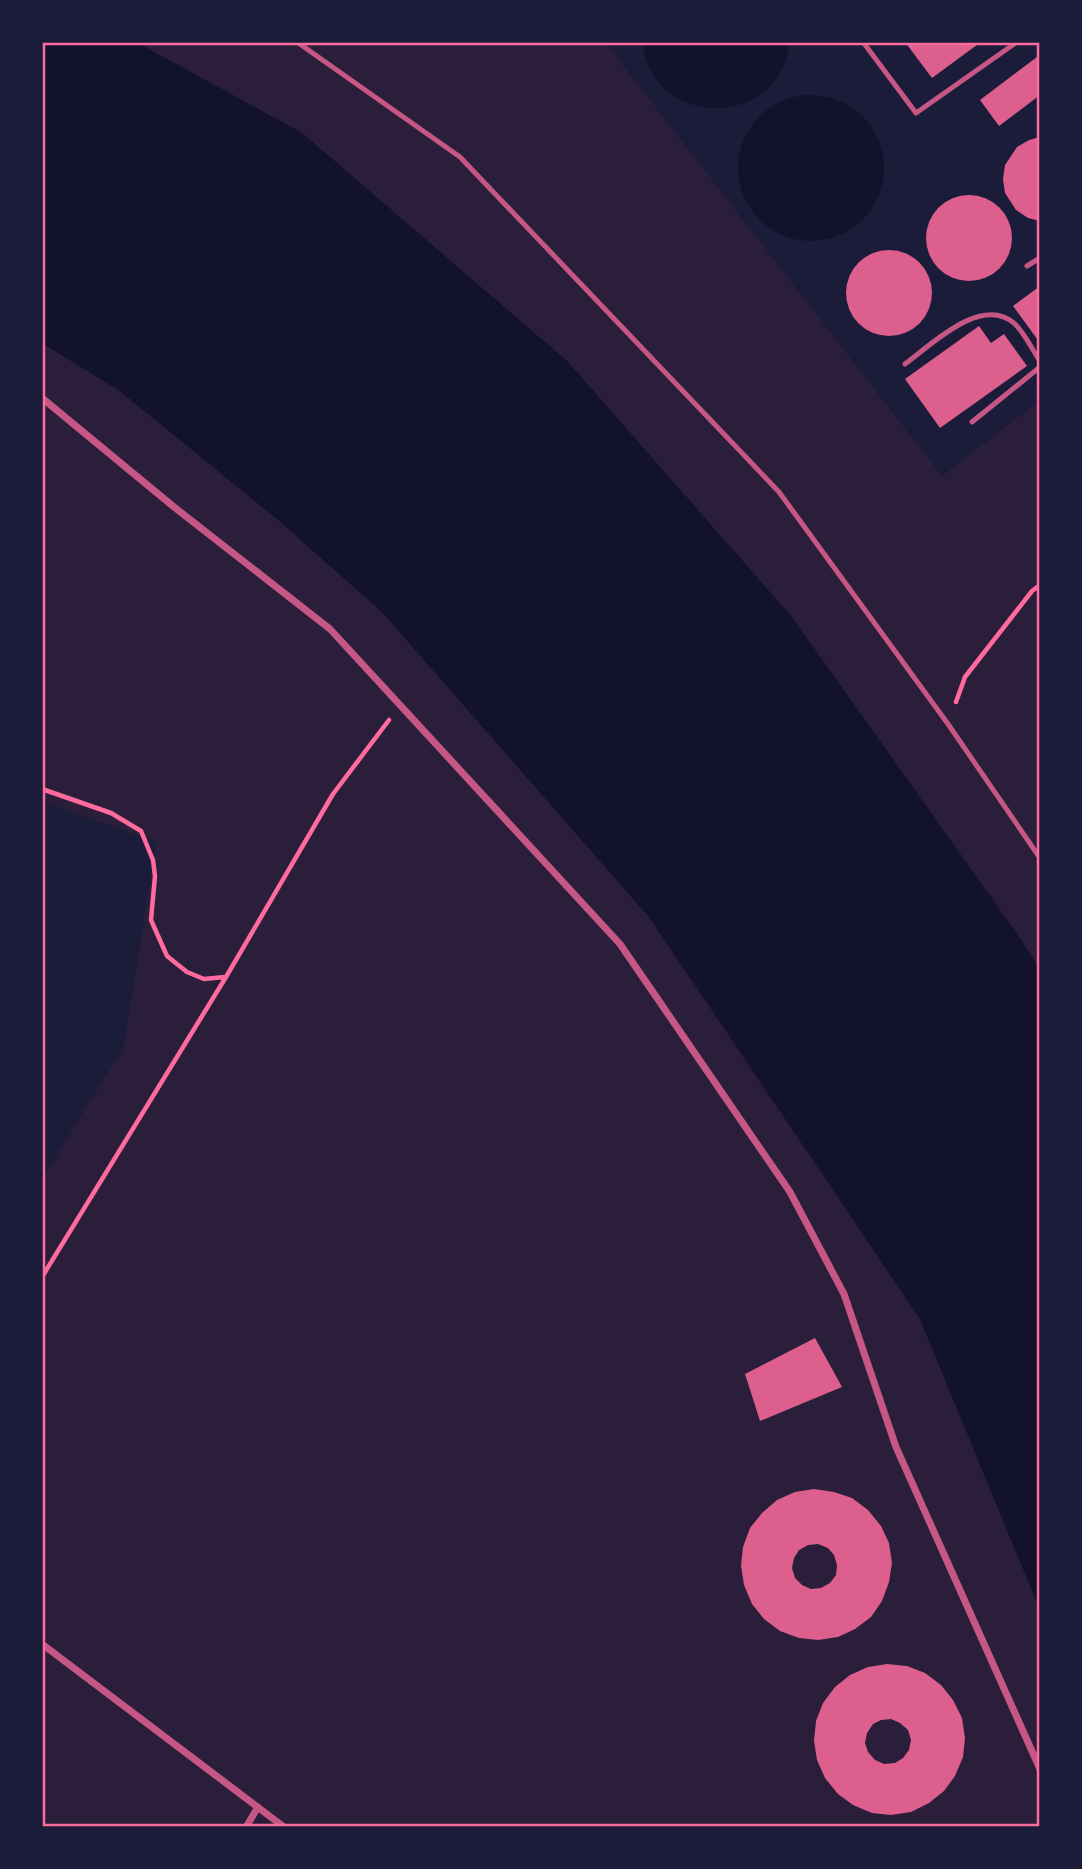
<svg xmlns="http://www.w3.org/2000/svg" width="1082" height="1869" viewBox="0 0 1082 1869" font-family="'Roboto Condensed',sans-serif">
<style>
.green{fill:#2a1e3b}
.water{fill:#12122b}
.building{fill:#dd5f8e;fill-rule:evenodd}
.lines{fill:none;stroke-linecap:round;stroke-linejoin:round}
.path{stroke:#ff6b9d;stroke-width:4.5}
.service{stroke:#c65784;stroke-width:5}
.minor{stroke:#c65784;stroke-width:7}
.neatline{fill:none;stroke:#ff6b9d;stroke-width:2.5}
</style>
<rect width="100%" height="100%" fill="#1b1b3a"/>
<path class="green" d="M 136,42 L 605,42 L 942,476 L 1040,400 L 1040,970 L 1020,938 L 791,616 L 567,361 L 302,133 Z
M 42,343 L 120,391 L 277,519 L 382,612 L 649,917 L 920,1319 L 1040,1610 L 1040,1827 L 42,1827 L 42,1179 L 124,1046 L 156,842 L 42,801 Z"/>
<path class="water" d="M 42,42 L 136,42 L 302,133 L 567,361 L 791,616 L 1020,938 L 1040,970 L 1040,1610 L 920,1319 L 649,917 L 382,612 L 277,519 L 120,391 L 42,343 Z
M 643,42 L 789,42 C 783,130 650,130 643,42 Z
M738 168a73 73 0 1 1 146 0a73 73 0 1 1-146 0Z"/>
<path class="building" d="M 905,42 L 981,42 L 932,78 Z
M 1037,57 L 1040,61 L 1040,95 L 999,126 L 980,100 Z
M 1040,137 L 1040,221 L 1028,218 L 1016,210 L 1005,193 L 1003,179 L 1005,165 L 1017,147 L 1029,140 Z
M926 238a43 43 0 1 1 86 0a43 43 0 1 1-86 0Z
M846 293a43 43 0 1 1 86 0a43 43 0 1 1-86 0Z
M 1040,286 L 1040,343 L 1013,306 Z
M 979,326 L 991,343 L 1004,334 L 1027,366 L 940,428 L 905,379 Z
M 815,1338 L 842,1387 L 760,1421 L 745,1374 Z
M 814,1489 L 834,1492 L 852,1498 L 868,1510 L 881,1526 L 889,1543 L 892,1563 L 889,1582 L 882,1601 L 871,1617 L 855,1629 L 838,1637 L 818,1640 L 799,1638 L 780,1631 L 764,1619 L 752,1604 L 744,1585 L 741,1566 L 743,1547 L 750,1528 L 762,1513 L 777,1500 L 795,1492 ZM 818,1544 L 828,1548 L 834,1555 L 837,1565 L 836,1575 L 830,1583 L 821,1588 L 811,1589 L 802,1585 L 795,1578 L 792,1568 L 794,1558 L 799,1550 L 808,1545 Z
M 887,1664 L 907,1666 L 925,1673 L 941,1685 L 953,1700 L 962,1718 L 965,1738 L 963,1757 L 955,1776 L 944,1791 L 929,1803 L 911,1812 L 891,1815 L 872,1813 L 853,1805 L 838,1794 L 825,1778 L 817,1760 L 814,1741 L 816,1721 L 823,1703 L 835,1687 L 850,1675 L 868,1667 ZM 891,1719 L 900,1723 L 908,1730 L 911,1740 L 909,1750 L 903,1758 L 895,1763 L 884,1764 L 875,1760 L 868,1752 L 865,1743 L 867,1733 L 873,1724 L 881,1720 Z"/>
<g class="lines">
<path class="path" d="M 956,702 L 965,677 L 1032,591 L 1040,585
M 42,789 L 111,813 L 141,831 L 153,860 L 155,876 L 151,920 L 167,956 L 187,972 L 204,979 L 225,977
M 42,1277 L 226,977 L 333,794 L 389,720"/>
<path class="service" d="M 297,42 L 460,157 L 779,492 L 948,724 L 1040,858
M 863,42 L 916,113 L 1017,42
M 1027,266 L 1040,258
M 905,364 C 931,345 982,294 1015,324 C 1025,334 1032,349 1040,361
M 972,422 L 1040,367"/>
<path class="minor" d="M 42,398 L 174,507 L 330,629 L 620,944 L 790,1192 L 844,1294 L 896,1447 L 1040,1769
M 42,1644 L 284,1827
M 246,1827 L 258,1807"/>
</g>
<rect width="1082" height="1869" fill="none" stroke="#1b1b3a" stroke-width="88"/>
<rect x="44" y="44" width="994" height="1781" class="neatline"/>
</svg>
